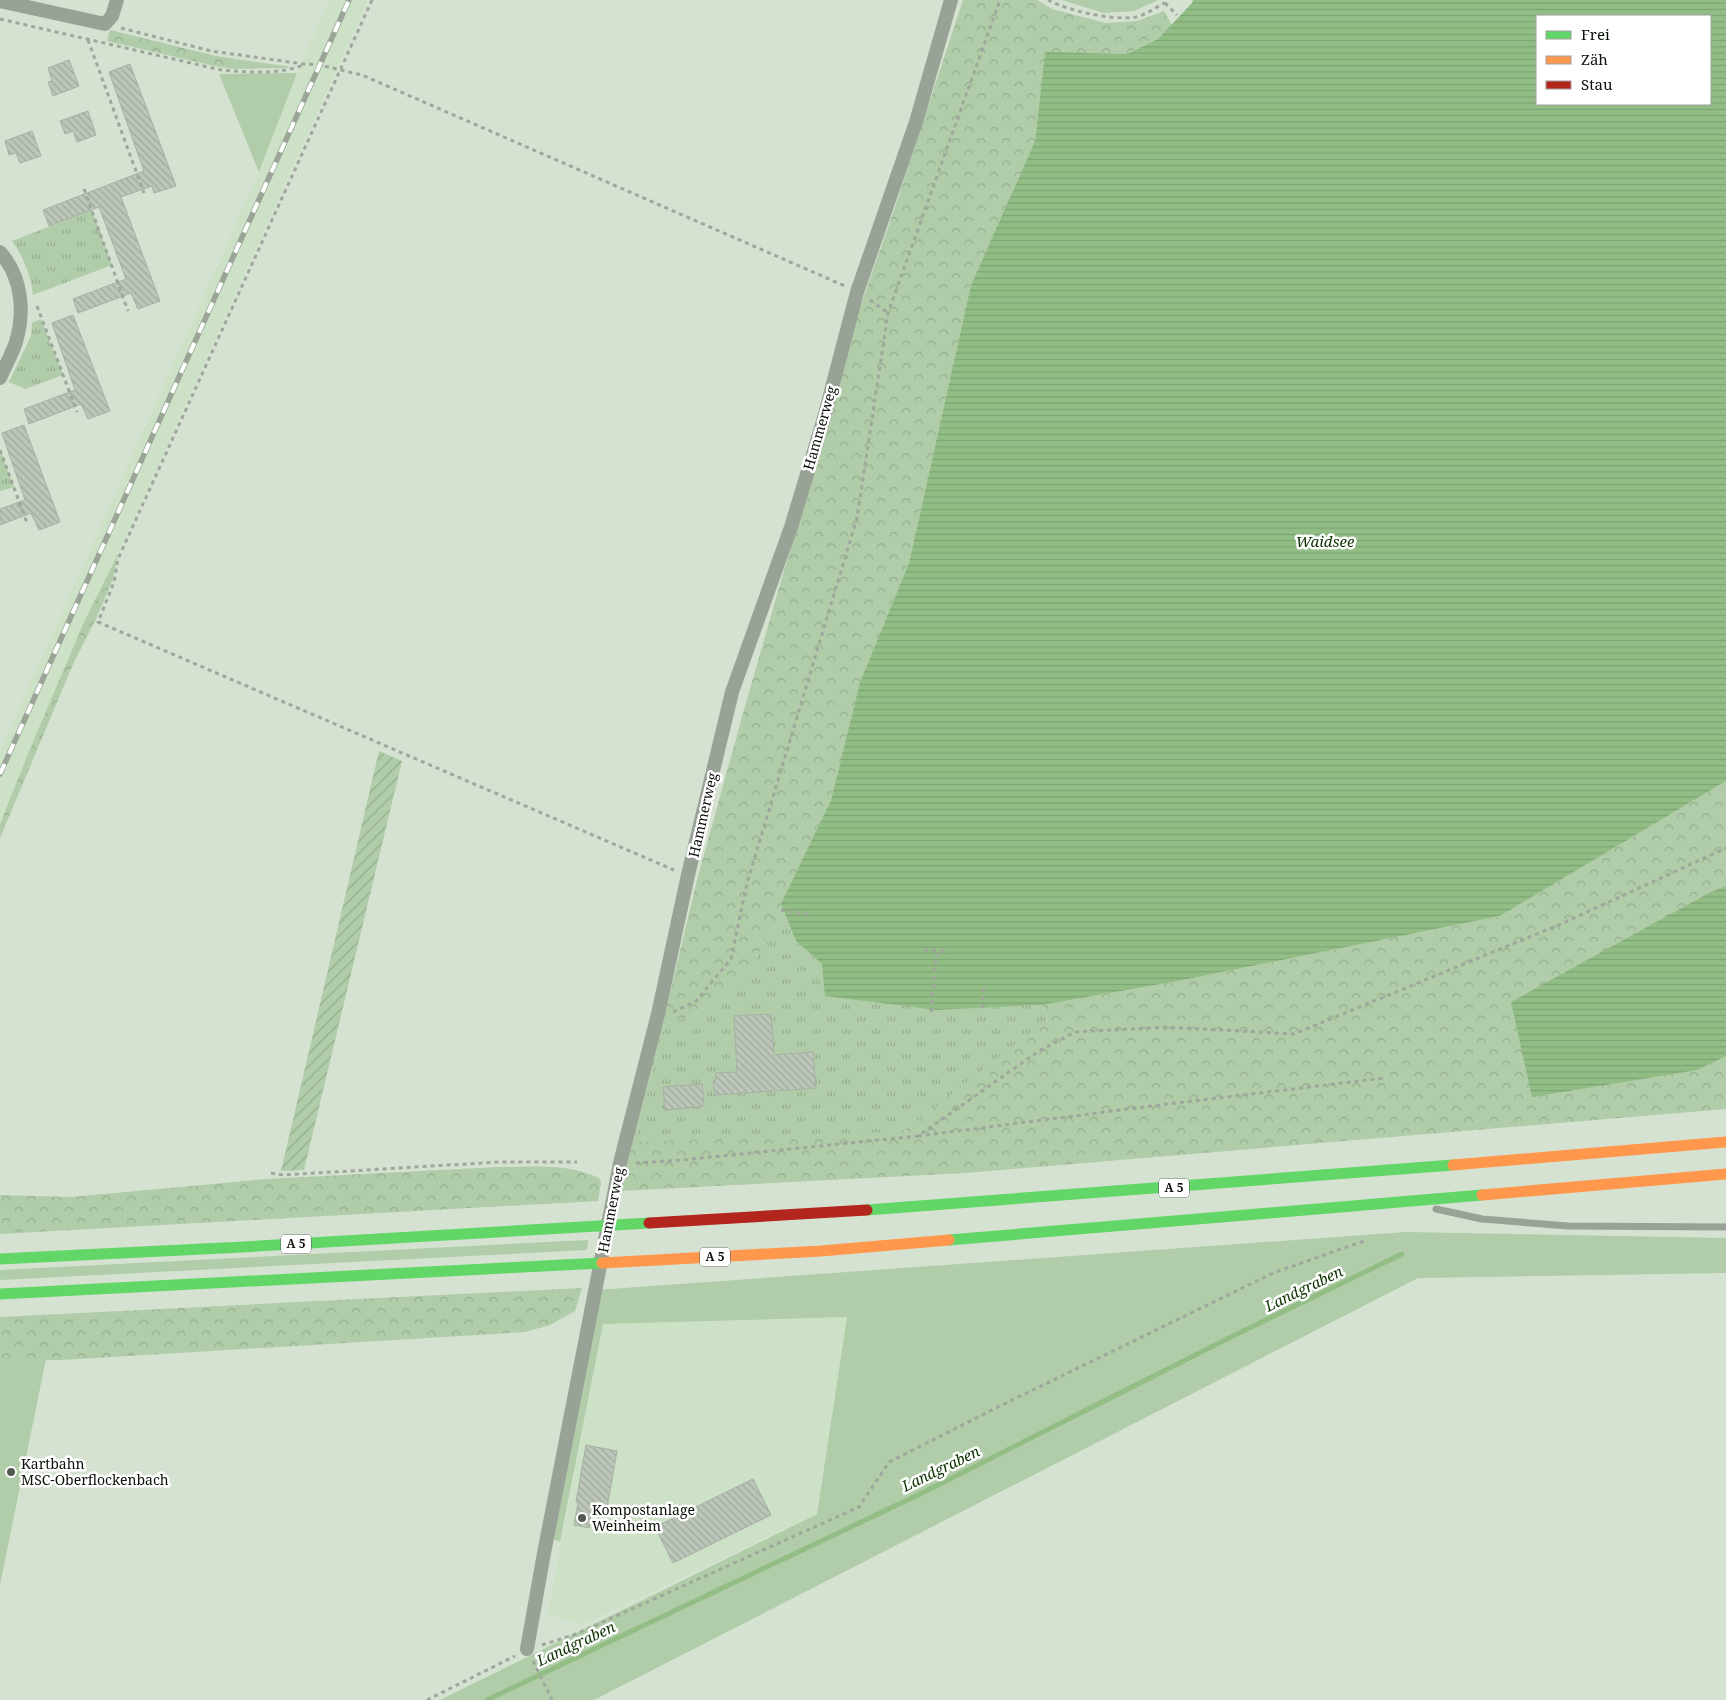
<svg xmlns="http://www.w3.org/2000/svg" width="1726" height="1700" viewBox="0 0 1726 1700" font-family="'Noto Serif',serif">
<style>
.built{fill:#cce1c5}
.grass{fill:#b0cca8}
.forest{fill:url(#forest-crowns)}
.park{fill:url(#park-tufts)}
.garden{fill:url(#garden-furrows)}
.water{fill:url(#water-rules);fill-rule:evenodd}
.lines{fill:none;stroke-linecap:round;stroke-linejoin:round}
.stream{stroke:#92be86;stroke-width:5}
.building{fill:url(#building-back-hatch);stroke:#a7b0a4}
.path{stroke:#9fa79c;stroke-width:3;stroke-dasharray:4 4;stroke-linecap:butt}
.lane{stroke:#99a296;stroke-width:7}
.street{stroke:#99a296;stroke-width:14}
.fast{stroke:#63d668;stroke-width:11}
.slow{stroke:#ff974d;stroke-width:11}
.jam{stroke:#b3261e;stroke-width:11}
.rail-casing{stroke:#9aa598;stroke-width:5.5}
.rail{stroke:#fff;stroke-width:4;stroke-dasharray:11;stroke-linecap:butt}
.poi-dot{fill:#515a4e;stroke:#fff;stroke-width:2}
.labels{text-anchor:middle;stroke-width:5;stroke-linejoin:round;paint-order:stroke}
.shield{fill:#fff;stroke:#545852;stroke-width:1}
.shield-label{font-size:12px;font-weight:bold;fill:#0a1108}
.street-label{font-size:14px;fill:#0a1108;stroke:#fff}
.poi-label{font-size:14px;fill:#0a1108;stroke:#fff;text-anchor:start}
.water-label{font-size:15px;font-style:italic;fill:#0d3401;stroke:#fff}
</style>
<defs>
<pattern id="forest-crowns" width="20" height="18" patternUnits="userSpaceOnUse" patternTransform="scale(1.25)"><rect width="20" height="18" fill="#b0cca8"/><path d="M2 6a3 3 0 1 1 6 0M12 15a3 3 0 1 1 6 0" fill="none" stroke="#96ae8f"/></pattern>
<pattern id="park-tufts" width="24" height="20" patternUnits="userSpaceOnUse" patternTransform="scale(1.25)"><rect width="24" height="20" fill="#b0cca8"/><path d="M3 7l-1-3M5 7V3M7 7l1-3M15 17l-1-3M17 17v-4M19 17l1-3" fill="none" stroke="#96ae8f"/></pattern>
<pattern id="garden-furrows" width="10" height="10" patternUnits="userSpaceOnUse" patternTransform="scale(1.25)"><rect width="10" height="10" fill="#b0cca8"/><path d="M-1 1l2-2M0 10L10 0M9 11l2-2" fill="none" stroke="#96ae8f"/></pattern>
<pattern id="water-rules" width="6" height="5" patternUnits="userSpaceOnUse" patternTransform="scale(1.25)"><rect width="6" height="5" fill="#92be86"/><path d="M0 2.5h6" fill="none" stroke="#7da272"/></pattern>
<pattern id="building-back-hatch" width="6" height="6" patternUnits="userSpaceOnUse" patternTransform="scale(1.25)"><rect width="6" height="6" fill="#bcc6b9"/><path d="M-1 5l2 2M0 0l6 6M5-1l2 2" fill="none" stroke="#a0a99e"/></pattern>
</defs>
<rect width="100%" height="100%" fill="#d5e2d1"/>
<path class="built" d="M 330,0 L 368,0 L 118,554 L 84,623 L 0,824 L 0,751 L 259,172 L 303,59 Z
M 847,1317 L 816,1514 L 584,1624 L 548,1614 L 603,1324 Z"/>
<path class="grass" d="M 1062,0 L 1158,0 L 1134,11 L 1104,13 Z
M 236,59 L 291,67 L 286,68 L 234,69 Z
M 297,73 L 259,172 L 219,74 Z
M 1406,1232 L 1726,1238 L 1726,1273 L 1418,1278 L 594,1700 L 440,1700 L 817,1514 L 847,1317 L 603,1324 L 560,1542 L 547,1537 L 596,1290 Z
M 588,1240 L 587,1250 L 0,1280 L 0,1270 Z
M 46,1359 L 0,1585 L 0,1360 Z"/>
<path class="forest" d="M 963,0 L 1037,0 L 1052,9 L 1106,23 L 1137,21 L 1164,11 L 1172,25 L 1158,39 L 1127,54 L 1045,53 L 1035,141 L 971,285 L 909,563 L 860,682 L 831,800 L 752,968 L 697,1014 L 665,1025 L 634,1142 L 1048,1020 L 1042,1005 L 1178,981 L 1500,916 L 1726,781 L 1726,1109 L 965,1173 L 621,1191 L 628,1135 L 668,1001 L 697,880 L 743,713 L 860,307 L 892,216 Z
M 110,30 L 216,56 L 236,59 L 234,69 L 219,67 L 107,41 Z
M 118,554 L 113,579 L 95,621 L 74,662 L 0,838 L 0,824 L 30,749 L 84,622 Z
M 498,1167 C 532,1167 568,1163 599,1178 L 601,1183 L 598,1201 L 0,1234 L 0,1195 L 71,1197 L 266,1179 Z
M 582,1288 L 575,1311 L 550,1325 L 525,1332 L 62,1360 L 0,1361 L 0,1317 Z"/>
<path class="park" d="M 92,210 L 112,265 L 33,295 C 31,276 23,256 12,241 Z
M 41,319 L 63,375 L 25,389 L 9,382 L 31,336 L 32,323 Z
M 0,450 L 14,487 L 0,491 Z
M 781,904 L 796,941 L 822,964 L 937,1010 L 1042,1005 L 1048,1019 L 904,1131 L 634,1142 L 665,1025 L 697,1014 L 752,968 Z"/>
<path class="garden" d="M 379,751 L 402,761 L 304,1170 L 281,1171 Z"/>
<path class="water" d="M 1193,0 L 1726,0 L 1726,781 L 1500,916 L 1178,981 L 1042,1005 L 937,1010 L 825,996 L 822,964 L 796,941 L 781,904 L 831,800 L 860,682 L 909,563 L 971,285 L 1035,141 L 1045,52 L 1127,54 L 1158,39 L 1192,3 ZM 1710,16 L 1710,104 L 1537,104 L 1537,16 Z
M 1726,886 L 1726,1056 L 1697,1070 L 1532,1097 L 1511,1002 L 1709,893 Z"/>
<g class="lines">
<path class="stream" d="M 487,1700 L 918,1495 L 1233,1336 L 1402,1254"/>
</g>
<path class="building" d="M 69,60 L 79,86 L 53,96 L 48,82 L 52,81 L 48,68 Z
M 130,64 L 176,186 L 154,193 L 152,186 L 121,197 L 160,301 L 138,309 L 131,293 L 78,313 L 73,299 L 126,279 L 99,207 L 49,226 L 43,210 L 144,171 L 109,72 Z
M 88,111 L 96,135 L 77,142 L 73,131 L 65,134 L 60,121 Z
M 32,131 L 41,156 L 20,163 L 16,153 L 9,155 L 5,141 Z
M 73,315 L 110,411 L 88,419 L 81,404 L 29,424 L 24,409 L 75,390 L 52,323 Z
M 24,425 L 60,522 L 39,530 L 31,513 L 0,525 L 0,509 L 25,500 L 2,433 Z
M 771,1014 L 774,1055 L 813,1052 L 816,1088 L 715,1095 L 713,1081 L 716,1080 L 716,1073 L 737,1072 L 734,1016 Z
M 702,1084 L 704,1106 L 665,1110 L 663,1087 Z
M 586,1445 L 617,1451 L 607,1508 L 593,1505 L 589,1528 L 574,1525 L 578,1503 L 576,1502 Z
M 753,1479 L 771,1515 L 673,1563 L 655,1527 Z"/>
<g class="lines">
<path class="path" d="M 372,0 L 118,559 L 114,582 L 98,622 L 674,870
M 1048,0 C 1069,11 1113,21 1136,17 C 1146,15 1156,7 1165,3 L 1166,0
M 1165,3 L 1177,15
M 0,19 L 221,70 C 245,72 280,75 303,65
M 121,28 L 211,51 L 304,64 L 320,65 L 362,75 L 845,286
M 88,40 L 144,193
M 84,189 L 128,311
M 870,300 L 888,313
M 37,306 L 77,412
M 0,450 L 27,523
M 781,910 L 812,915
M 924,950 L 949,952
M 983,1008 L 984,983
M 673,1012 L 696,1001 L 731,959 L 747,883 L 857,518 L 888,313 L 1000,0
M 931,1012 L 937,951
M 918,1136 L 1160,1105 L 1384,1078
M 636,1163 L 682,1160 L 918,1136 L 1039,1051 L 1075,1032 L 1167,1027 L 1294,1034 L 1561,924 L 1726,848
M 271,1173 L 283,1175 L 498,1162 L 577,1162
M 542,1645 L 576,1634 L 859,1507 L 889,1462 L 998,1407 L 1273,1273 L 1364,1241
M 533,1661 L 552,1700
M 427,1700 L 515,1656"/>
<path class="lane" d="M 1436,1209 L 1482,1219 L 1568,1226 L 1726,1227"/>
<path class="street" d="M 0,1 L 105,24 L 112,16 L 117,0
M 0,252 C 22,277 25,311 16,342 C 12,354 5,366 0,378
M 527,1649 L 544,1553 L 620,1163 L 658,1014 L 688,875 L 732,692 L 791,527 L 824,418 L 857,292 L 916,122 L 951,0"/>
<path class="fast" d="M 867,1210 L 1453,1165
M 949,1240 L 1482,1195
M 0,1259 L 243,1247 L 649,1223
M 0,1294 L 602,1263"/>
<path class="slow" d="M 1453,1165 L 1726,1142
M 1482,1195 L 1726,1174
M 602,1263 L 821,1251 L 949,1240"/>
<path class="jam" d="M 649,1223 L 867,1210"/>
<defs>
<path id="rail" d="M 0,774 L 349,0"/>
</defs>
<use href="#rail" class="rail-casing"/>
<use href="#rail" class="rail"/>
</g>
<g class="poi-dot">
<circle cx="11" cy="1472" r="5"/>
<circle cx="582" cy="1518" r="5"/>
</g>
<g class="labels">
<g class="shield">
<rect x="1159" y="1178.5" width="30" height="19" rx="4"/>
<rect x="281" y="1234.5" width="30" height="19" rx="4"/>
<rect x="700" y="1247.5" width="30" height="19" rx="4"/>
</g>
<g class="shield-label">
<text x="1174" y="1192">A 5</text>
<text x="296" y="1248">A 5</text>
<text x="715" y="1261">A 5</text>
</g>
<g class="street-label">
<text transform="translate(820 428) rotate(-74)" y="5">Hammerweg</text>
<text transform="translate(703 815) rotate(-77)" y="5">Hammerweg</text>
<text transform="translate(611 1210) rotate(-79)" y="5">Hammerweg</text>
</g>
<g class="poi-label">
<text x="21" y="1469">Kartbahn<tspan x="21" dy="16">MSC-Oberflockenbach</tspan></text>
<text x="592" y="1515">Kompostanlage<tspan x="592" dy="16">Weinheim</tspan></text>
</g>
<g class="water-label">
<text x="1325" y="547">Waidsee</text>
<text transform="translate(1304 1289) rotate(-26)" y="5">Landgraben</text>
<text transform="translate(941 1469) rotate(-26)" y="5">Landgraben</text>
<text transform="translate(576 1644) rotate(-25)" y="5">Landgraben</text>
</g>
</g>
<rect x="1536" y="15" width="175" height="90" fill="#ffffff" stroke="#9da09c"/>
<rect x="1546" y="31" width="25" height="8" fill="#63d668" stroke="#9da09c"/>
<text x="1581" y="40" font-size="15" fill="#0a1108">Frei</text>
<rect x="1546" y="56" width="25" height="8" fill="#ff974d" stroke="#9da09c"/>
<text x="1581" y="65" font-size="15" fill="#0a1108">Zäh</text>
<rect x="1546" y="81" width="25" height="8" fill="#b3261e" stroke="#9da09c"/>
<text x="1581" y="90" font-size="15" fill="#0a1108">Stau</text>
</svg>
